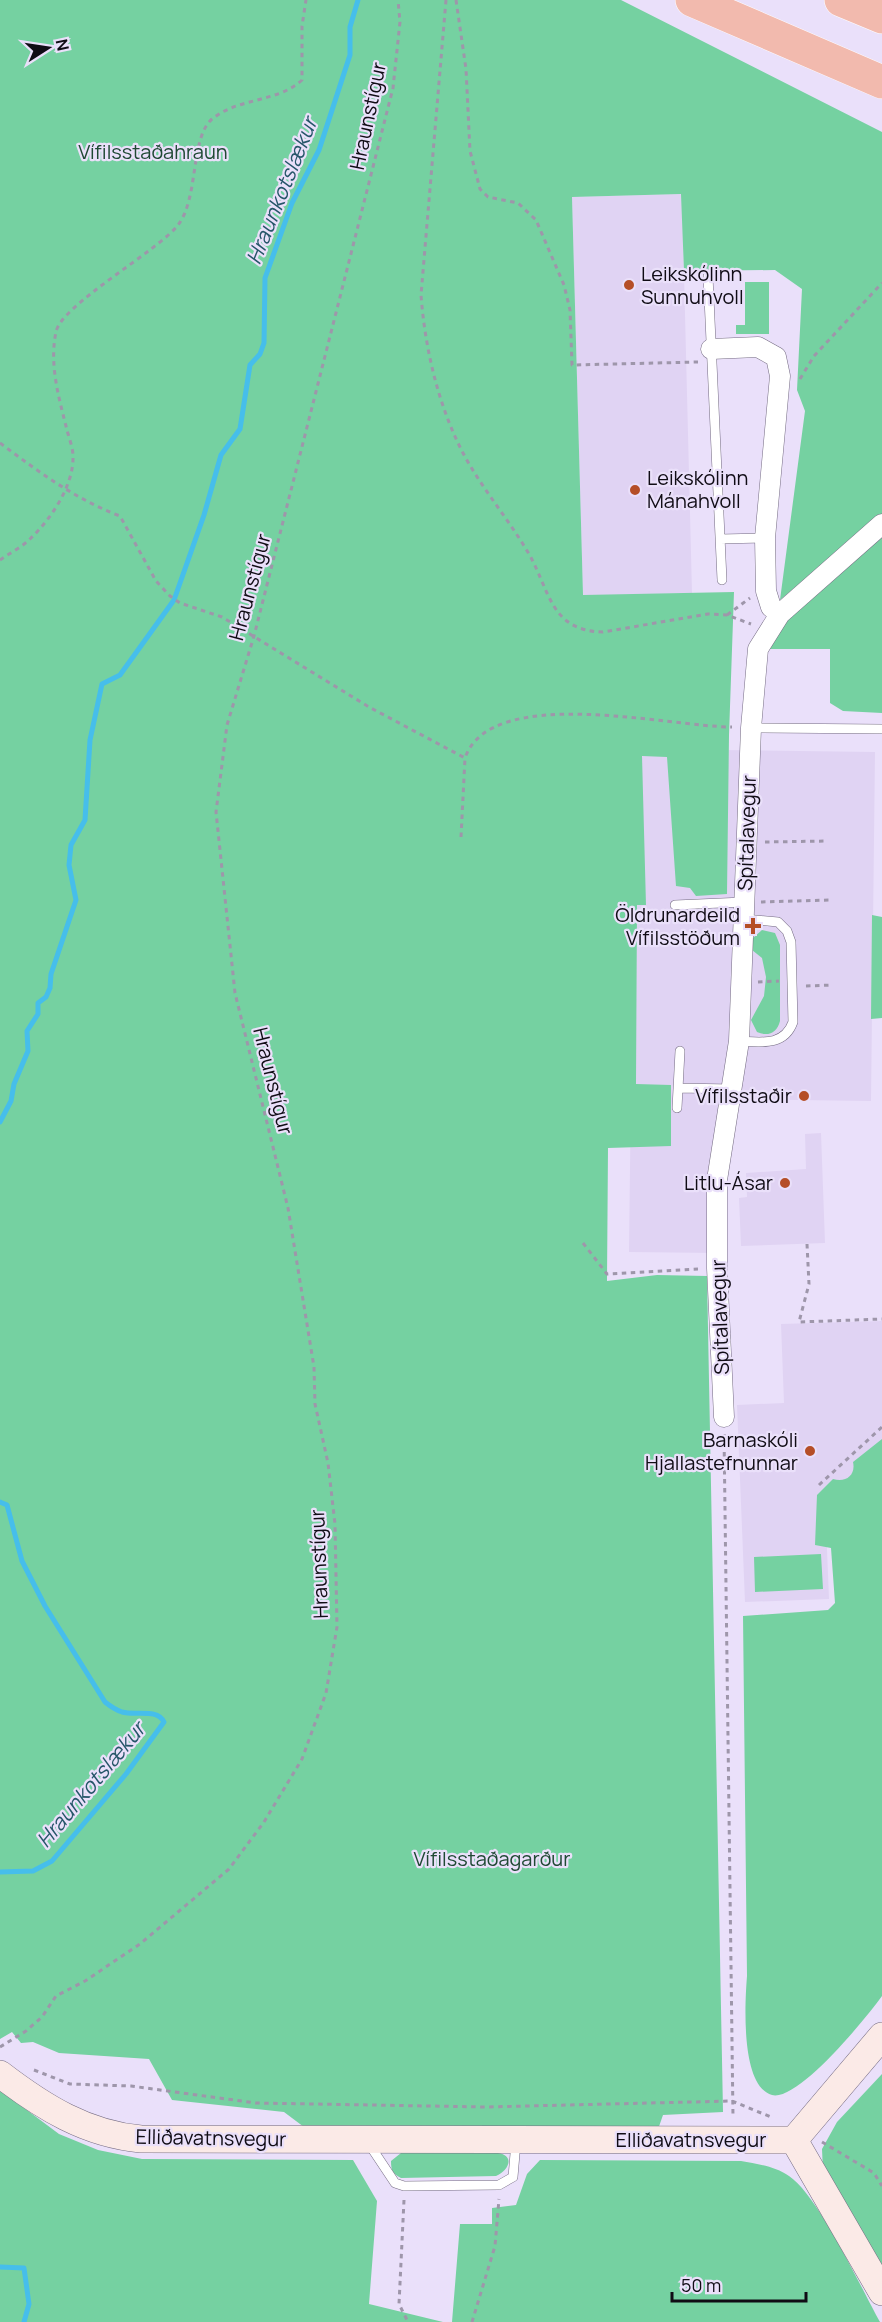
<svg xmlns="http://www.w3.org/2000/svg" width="882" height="2322" viewBox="0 0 882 2322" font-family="Manrope,sans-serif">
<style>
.built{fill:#e0d3f3}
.green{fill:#75d1a1}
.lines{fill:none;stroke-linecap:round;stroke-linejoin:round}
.stream{stroke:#46beeb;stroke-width:5}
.lane-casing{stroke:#746b82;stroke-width:10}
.street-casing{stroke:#746b82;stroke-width:21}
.secondary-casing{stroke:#746b82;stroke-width:28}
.highway-casing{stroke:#fff;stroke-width:34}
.path{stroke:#9e96aa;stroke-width:3;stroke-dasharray:4.5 4.5;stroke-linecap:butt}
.lane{stroke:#fff;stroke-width:9}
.street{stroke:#fff;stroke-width:20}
.secondary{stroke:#fbeae7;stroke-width:27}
.highway{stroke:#f2baae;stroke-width:33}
.poi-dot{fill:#b54e27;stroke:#eae0fa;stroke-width:2}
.labels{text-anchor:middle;stroke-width:4.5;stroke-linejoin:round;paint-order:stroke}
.street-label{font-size:20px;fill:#100c15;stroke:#eae0fa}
.park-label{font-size:20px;fill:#1f4934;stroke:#eae0fa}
.poi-label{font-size:20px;fill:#100c15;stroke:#eae0fa;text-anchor:end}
.water-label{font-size:21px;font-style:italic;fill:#265669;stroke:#eae0fa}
</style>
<rect width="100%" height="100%" fill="#eae0fa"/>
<path class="built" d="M 682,194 L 692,593 L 583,596 L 572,197 Z
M 635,749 L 875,752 L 871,1101 L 718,1099 L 716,1253 L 629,1252 Z
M 821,1133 L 825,1243 L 741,1246 L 739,1198 L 747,1197 L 746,1173 L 806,1169 L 805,1134 Z
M 882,1321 L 882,1498 L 825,1500 L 829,1599 L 745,1602 L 737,1405 L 784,1403 L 781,1324 Z"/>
<path class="green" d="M 0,0 L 621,0 L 882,132 L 882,515 L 780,600 L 805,411 L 797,390 L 802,289 L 775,270 L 684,271 L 681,194 L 572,197 L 583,595 L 734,592 L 729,735 L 727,894 L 696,896 L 690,888 L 676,886 L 667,757 L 642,756 L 646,905 L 637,905 L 636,1084 L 671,1085 L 671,1146 L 608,1148 L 607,1281 L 657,1275 L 707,1276 L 723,2112 L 663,2115 L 655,2138 L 320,2139 L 284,2112 L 172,2100 L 149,2059 L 59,2053 L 33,2042 L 21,2043 L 12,2032 L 0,2039 Z
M 745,282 L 769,282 L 769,334 L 736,334 L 736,325 L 745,325 Z
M 882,531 L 882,713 L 843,711 L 830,703 L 830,649 L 766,649 L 786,620 Z
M 872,915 L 882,917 L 882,1018 L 871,1019 Z
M 762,930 L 775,933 L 780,945 L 780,1021 C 777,1033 768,1037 757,1032 L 751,1020 L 764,996 L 766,977 L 762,958 L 752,950 L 753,938 Z
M 882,1439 L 882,1996 C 867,2017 798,2102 772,2095 C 740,2086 745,2002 747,1976 L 743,1616 L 828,1610 L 835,1603 L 831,1548 L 815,1545 L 817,1495 L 833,1479 C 846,1483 856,1475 853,1462 Z
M 821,1554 L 823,1589 L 755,1592 L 754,1557 Z
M 882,2074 L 882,2267 L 823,2171 L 822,2149 L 837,2122 Z
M 0,2090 L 59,2134 L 98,2150 L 142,2159 L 353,2160 L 377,2201 L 369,2304 L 443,2322 L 0,2322 Z
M 401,2153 L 498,2153 C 516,2156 508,2171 496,2176 L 401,2178 C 393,2174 391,2171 391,2161 Z
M 540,2160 L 741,2161 C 757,2164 775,2166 789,2176 C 818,2195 861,2288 880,2322 L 452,2322 L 460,2224 L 492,2224 L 492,2208 L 516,2205 L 527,2174 Z"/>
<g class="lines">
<path class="stream" d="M 0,1122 L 11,1101 L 14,1084 L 28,1051 L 27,1031 L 38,1014 L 38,1003 L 46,997 L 50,988 L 51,974 L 76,900 L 69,865 L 71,845 L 85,820 L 90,740 L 102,684 L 120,675 L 174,600 L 204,515 L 221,455 L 240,429 L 250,365 L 260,354 L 264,343 L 265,278 L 292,203 L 319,150 L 350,55 L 350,27 L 358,0
M 0,1502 L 7,1505 L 22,1561 L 45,1606 L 105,1702 C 110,1706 116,1710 122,1712 C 136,1716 157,1708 164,1722 L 126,1774 L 52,1861 L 33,1871 L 0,1872
M 0,2267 L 24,2268 L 29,2304 L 24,2322"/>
<defs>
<path id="lane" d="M 708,276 L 722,580
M 720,539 L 765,538
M 751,728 L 882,729
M 675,905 L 744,902
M 739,1041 C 760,1042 784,1047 793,1022 L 791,942 L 787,931 L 778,922 L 744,919
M 678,1088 L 732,1089
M 677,1108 L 680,1051
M 369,2144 L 395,2183 L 404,2186 L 499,2185 L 513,2177 L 516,2142"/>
<path id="street" d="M 711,349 L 758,347 L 776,357 L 780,376 L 765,538 L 766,591 L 771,607 L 780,614
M 724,1417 L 717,1268 L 717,1180 L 739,1041 L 751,728 L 758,649 L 780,614 L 882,524"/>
<path id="secondary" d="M 0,2074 C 43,2107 86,2134 141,2139 L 794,2140
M 794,2140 L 882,2292
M 794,2140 L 882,2036"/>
<path id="highway" d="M 692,0 L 882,82
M 841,0 L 882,17"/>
</defs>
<use href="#lane" class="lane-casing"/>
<use href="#street" class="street-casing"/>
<use href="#secondary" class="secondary-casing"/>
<use href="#highway" class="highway-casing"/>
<path class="path" d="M 446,0 L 421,295 C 425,348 438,405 463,453 C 481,487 506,516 526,549 C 550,587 548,631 603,632 L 708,614 L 727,615 L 751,624
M 456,0 L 466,69 L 470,151 L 480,189 L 488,197 L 518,203 L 536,220 L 564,285 L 570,310 L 572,365 L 698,362
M 800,379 L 814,356 L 882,283
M 0,443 C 39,472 75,499 120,516 L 156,581 L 170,596 L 180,603 L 222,617 L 369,707 L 465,758 C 491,683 670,727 732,727
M 0,560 C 10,553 22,547 30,539 C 50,520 74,486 73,456 C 73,448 69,438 67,430 C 59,398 49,365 56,332 C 61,305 158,251 178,225 C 199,198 190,138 212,119 C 239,97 277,103 302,80 L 302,26 L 306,0
M 727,615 L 750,598
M 461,837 L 465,758
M 765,842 L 827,841
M 761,902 L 831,900
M 758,982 L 779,981
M 806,986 L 833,985
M 583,1243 L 607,1274 L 698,1269
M 807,1244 L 809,1284 L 799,1322 L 882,1319
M 724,1434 L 733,2117
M 819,1485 L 882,1427
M 0,2047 L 26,2031 L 42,2017 L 56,1996 L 85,1981 L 140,1944 L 229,1869 L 264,1822 L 302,1759 L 326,1693 L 337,1627 L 335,1524 L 328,1463 L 315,1404 L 314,1367 L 288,1208 L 235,993 L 216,812 L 227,725 L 254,636 L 393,88 L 400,22 L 398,0
M 34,2070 L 70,2084 L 131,2086 L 256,2103 L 486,2107 L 732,2101 L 771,2117
M 822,2142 L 874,2173 L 882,2186
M 404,2200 L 399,2304 L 408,2322
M 472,2322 L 495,2246 L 499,2199"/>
<use href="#lane" class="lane"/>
<use href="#street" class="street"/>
<use href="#secondary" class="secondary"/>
<use href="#highway" class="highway"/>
</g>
<g class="poi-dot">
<circle cx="629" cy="285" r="6"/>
<circle cx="635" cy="490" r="6"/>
<path d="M750 917h6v6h6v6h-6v6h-6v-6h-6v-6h6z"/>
<circle cx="804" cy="1096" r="6"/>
<circle cx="785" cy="1183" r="6"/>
<circle cx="810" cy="1451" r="6"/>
</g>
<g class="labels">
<g class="street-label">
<text transform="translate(368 116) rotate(-78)" y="7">Hraunstígur</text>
<text transform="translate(250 587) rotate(-75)" y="7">Hraunstígur</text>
<text transform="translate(747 833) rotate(-88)" y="7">Spítalavegur</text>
<text transform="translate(273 1081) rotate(76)" y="7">Hraunstígur</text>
<text transform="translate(720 1317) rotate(-92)" y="7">Spítalavegur</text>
<text transform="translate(319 1564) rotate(-92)" y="7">Hraunstígur</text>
<text transform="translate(211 2138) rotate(1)" y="7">Elliðavatnsvegur</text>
<text x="691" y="2147">Elliðavatnsvegur</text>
</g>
<g class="park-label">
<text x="153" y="159">Vífilsstaðahraun</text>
<text x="492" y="1866">Vífilsstaðagarður</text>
</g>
<g class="poi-label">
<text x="641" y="281" text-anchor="start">Leikskólinn<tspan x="641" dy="23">Sunnuhvoll</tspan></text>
<text x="647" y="485" text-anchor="start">Leikskólinn<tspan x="647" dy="23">Mánahvoll</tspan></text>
<text x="740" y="922">Öldrunardeild<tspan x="740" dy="23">Vífilsstöðum</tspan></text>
<text x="792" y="1103">Vífilsstaðir</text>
<text x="773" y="1190">Litlu-Ásar</text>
<text x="798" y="1447">Barnaskóli<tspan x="798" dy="23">Hjallastefnunnar</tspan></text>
</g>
<g class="water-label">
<text transform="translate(282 191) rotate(-68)" y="7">Hraunkotslækur</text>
<text transform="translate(91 1785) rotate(-50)" y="7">Hraunkotslækur</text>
</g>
</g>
<g transform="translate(48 48) rotate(78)" stroke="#eae0fa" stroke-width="4.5" paint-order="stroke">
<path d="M0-4.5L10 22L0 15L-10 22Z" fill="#100c15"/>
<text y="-9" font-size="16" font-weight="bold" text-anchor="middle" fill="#100c15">N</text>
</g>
<path d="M672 2292v9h134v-9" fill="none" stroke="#100c15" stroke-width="3"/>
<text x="681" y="2292" font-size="18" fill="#100c15" stroke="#eae0fa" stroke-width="4.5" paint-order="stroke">50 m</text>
</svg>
